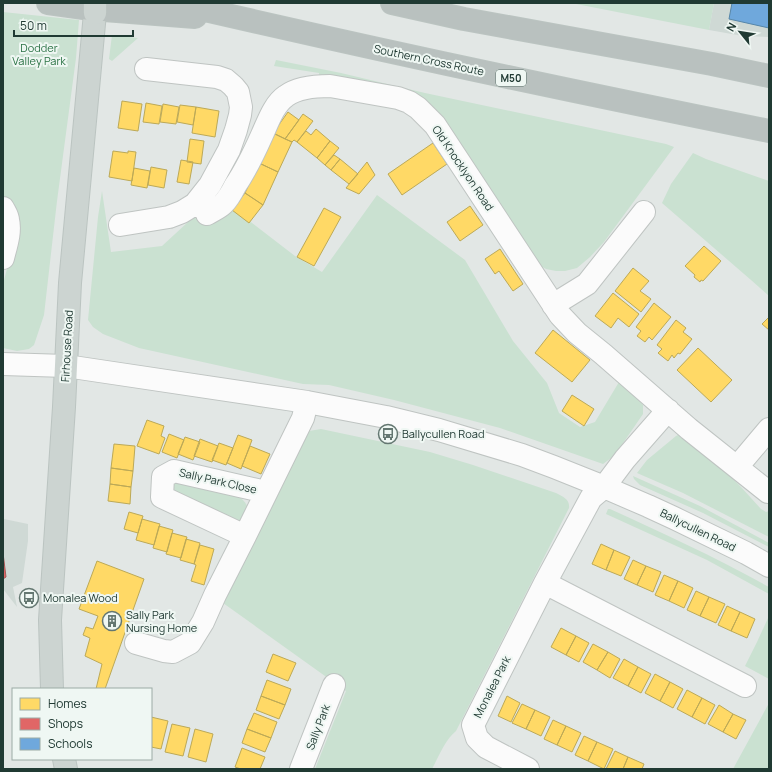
<svg xmlns="http://www.w3.org/2000/svg" width="772" height="772" viewBox="0 0 772 772" font-family="Manrope,sans-serif">
<style>
.built{fill:#cfd9d5}
.green{fill:#cae1d1}
.homes{fill:#ffd966;stroke:#bca957}
.shops{fill:#e06666;stroke:#a65957}
.schools{fill:#6fa8dc;stroke:#5787a9}
.lines{fill:none;stroke-linecap:round;stroke-linejoin:round}
.minor-casing{stroke:#bfc4c2;stroke-width:24}
.major-casing{stroke:#bbc4c1;stroke-width:24}
.highway-casing{stroke:#bbc4c1;stroke-width:24}
.minor{stroke:#fbfbfb;stroke-width:22}
.major{stroke:#ccd4d1;stroke-width:22}
.highway{stroke:#b9c1bf;stroke-width:22}
.major-bridge-casing{stroke:#bbc4c1;stroke-width:24;stroke-linecap:butt}
.major-bridge{stroke:#ccd4d1;stroke-width:22}
.labels{text-anchor:middle;stroke-width:4;stroke-linejoin:round;paint-order:stroke}
.shield{fill:#eff7f3;stroke:#5e736d;stroke-width:1}
.shield-label{font-size:10px;font-weight:bold;fill:#203a33}
.park-label{font-size:11px;fill:#2a7244;stroke:#eff7f3}
.street-label{font-size:11px;fill:#203a33;stroke:#eff7f3}
.poi-label{font-size:11px;fill:#203a33;stroke:#eff7f3;text-anchor:start}
</style>
<rect width="100%" height="100%" fill="#e2e7e5"/>
<path class="built" d="M 714,3 L 769,3 L 769,37 L 743,36 L 709,30 Z
M 4,519 L 28,524 L 28,541 L 22,583 L 13,587 L 17,607 L 3,589 L 3,520 Z"/>
<path class="green" d="M 571,3 L 714,3 L 709,30 Z
M 3,12 L 79,20 L 76,58 L 57,201 L 44,315 L 34,345 L 29,349 L 17,351 L 3,348 L 3,284 L 17,231 L 12,207 L 3,196 Z
M 112,35 L 138,38 L 112,61 L 109,59 Z
M 276,60 L 341,73 L 425,93 L 666,144 L 674,147 L 604,242 L 590,257 L 577,268 L 565,271 L 556,271 L 546,269 L 539,265 L 439,114 L 319,78 L 319,73 L 274,66 Z
M 693,153 L 706,159 L 769,181 L 769,296 L 751,280 L 662,203 L 671,184 Z
M 102,191 L 111,252 L 162,246 L 201,210 L 235,210 L 295,256 L 322,272 L 377,195 L 465,260 L 513,341 L 547,383 L 559,413 L 580,427 L 595,422 L 622,377 L 643,405 L 643,414 L 619,449 L 611,458 L 603,464 L 500,428 L 394,400 L 329,385 L 303,384 L 139,348 L 103,334 L 93,327 L 88,320 L 98,217 Z
M 321,429 L 430,452 L 473,465 L 556,493 C 563,497 570,499 569,508 L 456,731 C 445,740 439,756 432,769 L 315,769 L 346,691 L 223,603 L 302,442 L 309,431 Z
M 680,434 L 710,456 L 741,487 L 761,509 L 766,512 L 769,511 L 769,537 L 683,493 L 637,473 L 647,460 L 676,436 Z
M 633,476 L 700,506 L 769,543 L 769,547 L 703,513 L 640,485 L 634,479 Z
M 182,480 L 241,498 C 246,503 248,506 249,513 L 238,523 L 176,497 L 171,485 L 173,481 Z
M 608,509 L 610,509 C 663,533 717,558 769,587 L 769,594 L 707,560 L 606,514 Z
M 769,616 L 769,679 L 745,666 L 757,642 Z
M 769,703 L 769,769 L 733,769 Z"/>
<path class="homes" d="M 122,101 L 142,104 L 138,131 L 118,128 Z
M 146,103 L 162,106 L 159,124 L 143,122 Z
M 163,104 L 179,107 L 176,124 L 160,122 Z
M 180,105 L 196,107 L 193,125 L 177,122 Z
M 196,107 L 219,111 L 215,137 L 192,133 Z
M 288,112 L 299,120 L 285,139 L 273,133 Z
M 303,114 L 313,121 L 297,142 L 294,140 L 292,142 L 285,139 Z
M 316,129 L 330,141 L 317,158 L 297,142 L 306,131 L 311,135 Z
M 273,133 L 292,142 L 278,172 L 259,163 Z
M 190,139 L 204,141 L 201,164 L 187,162 Z
M 330,141 L 339,148 L 325,165 L 317,158 Z
M 433,143 L 447,164 L 402,195 L 388,174 Z
M 113,151 L 128,153 L 128,151 L 136,152 L 132,181 L 109,177 Z
M 334,155 L 340,159 L 331,170 L 325,165 Z
M 340,159 L 358,174 L 349,184 L 331,170 Z
M 181,160 L 193,162 L 189,184 L 177,182 Z
M 367,162 L 375,175 L 359,194 L 346,188 Z
M 259,163 L 278,172 L 263,205 L 245,193 Z
M 151,167 L 167,170 L 164,188 L 148,185 Z
M 134,168 L 150,171 L 147,188 L 131,185 Z
M 245,193 L 263,205 L 249,223 L 232,210 Z
M 470,206 L 483,225 L 460,241 L 447,222 Z
M 324,208 L 341,217 L 314,266 L 297,257 Z
M 704,246 L 721,261 L 703,281 L 701,280 L 700,282 L 694,277 L 695,275 L 685,266 Z
M 500,249 L 523,284 L 513,291 L 499,271 L 495,274 L 485,259 Z
M 633,268 L 649,281 L 640,291 L 651,299 L 641,312 L 615,291 Z
M 613,293 L 639,314 L 629,327 L 618,318 L 611,328 L 595,316 Z
M 654,303 L 671,317 L 652,340 L 649,337 L 645,342 L 637,336 L 641,331 L 636,327 Z
M 769,317 L 769,330 L 762,324 Z
M 676,320 L 686,328 L 683,332 L 692,339 L 680,354 L 678,353 L 674,358 L 672,355 L 668,361 L 658,353 L 662,349 L 657,345 Z
M 553,330 L 590,360 L 572,382 L 535,353 Z
M 698,348 L 732,380 L 711,402 L 677,370 Z
M 572,395 L 594,409 L 584,426 L 562,411 Z
M 147,420 L 164,426 L 161,436 L 165,438 L 159,454 L 137,446 Z
M 169,434 L 184,440 L 177,458 L 162,452 Z
M 238,435 L 252,440 L 241,469 L 227,463 Z
M 185,437 L 200,442 L 193,460 L 178,454 Z
M 200,439 L 218,446 L 212,462 L 194,456 Z
M 219,443 L 233,448 L 226,465 L 212,460 Z
M 114,444 L 135,446 L 133,471 L 111,468 Z
M 250,446 L 270,454 L 261,474 L 242,466 Z
M 111,468 L 133,471 L 131,487 L 110,484 Z
M 110,484 L 131,487 L 130,504 L 108,501 Z
M 129,512 L 143,516 L 138,533 L 124,529 Z
M 142,519 L 160,524 L 154,545 L 136,540 Z
M 159,526 L 173,530 L 167,552 L 153,548 Z
M 172,533 L 187,537 L 181,558 L 166,554 Z
M 186,539 L 200,543 L 194,564 L 180,560 Z
M 601,544 L 614,550 L 606,570 L 592,564 Z
M 200,545 L 214,549 L 204,585 L 191,581 L 196,565 L 194,564 Z
M 614,550 L 630,557 L 621,576 L 606,570 Z
M 633,560 L 646,566 L 637,585 L 624,579 Z
M 97,561 L 144,579 L 105,689 L 96,689 L 102,664 L 85,656 L 90,638 L 83,635 L 86,627 L 93,629 L 98,616 L 79,609 Z
M 646,566 L 661,572 L 653,592 L 637,585 Z
M 664,575 L 678,581 L 669,601 L 655,595 Z
M 678,581 L 693,588 L 684,608 L 669,601 Z
M 696,591 L 709,597 L 700,616 L 687,610 Z
M 709,597 L 725,604 L 716,623 L 700,616 Z
M 727,606 L 740,612 L 731,631 L 718,625 Z
M 740,612 L 755,619 L 747,638 L 731,631 Z
M 561,628 L 576,636 L 566,655 L 551,647 Z
M 576,636 L 589,643 L 579,662 L 566,655 Z
M 593,644 L 608,652 L 597,670 L 583,662 Z
M 608,652 L 620,659 L 610,678 L 597,670 Z
M 273,654 L 296,663 L 288,681 L 266,672 Z
M 624,659 L 638,667 L 628,686 L 613,678 Z
M 638,667 L 651,674 L 641,693 L 628,686 Z
M 655,674 L 670,682 L 660,701 L 645,693 Z
M 267,680 L 291,689 L 285,705 L 261,696 Z
M 670,682 L 683,689 L 673,708 L 660,701 Z
M 687,690 L 702,698 L 692,717 L 677,709 Z
M 261,696 L 285,705 L 279,719 L 256,710 Z
M 507,696 L 520,703 L 511,722 L 498,716 Z
M 702,698 L 715,705 L 705,724 L 692,717 Z
M 522,704 L 535,710 L 526,729 L 512,723 Z
M 719,705 L 733,714 L 723,732 L 708,724 Z
M 535,710 L 550,717 L 541,736 L 526,729 Z
M 254,713 L 277,722 L 271,738 L 247,729 Z
M 733,714 L 746,720 L 736,739 L 723,732 Z
M 151,717 L 168,721 L 161,749 L 151,747 Z
M 553,720 L 566,726 L 557,745 L 544,739 Z
M 172,724 L 190,728 L 183,756 L 165,752 Z
M 566,726 L 581,733 L 572,752 L 557,745 Z
M 195,729 L 213,734 L 206,762 L 188,757 Z
M 247,729 L 271,738 L 265,752 L 242,743 Z
M 584,736 L 597,742 L 588,761 L 575,755 Z
M 597,742 L 613,749 L 604,769 L 588,761 Z
M 242,748 L 265,757 L 260,769 L 241,769 L 235,767 Z
M 615,751 L 628,757 L 623,769 L 606,769 Z
M 628,757 L 644,764 L 642,769 L 623,769 Z"/>
<path class="shops" d="M 3,553 L 6,577 L 3,579 Z"/>
<path class="schools" d="M 732,3 L 769,3 L 769,28 L 729,19 Z"/>
<g class="lines">
<defs>
<path id="minor" d="M 3,208 C 5,212 8,216 8,220 C 11,232 6,246 3,258
M 207,214 C 212,211 219,208 223,204 C 228,199 232,192 235,186 C 246,170 254,153 262,135 C 268,122 274,104 286,96 C 298,87 316,86 330,86 L 398,98 L 409,102 L 418,108 L 435,125 L 560,315 L 577,333 L 603,354 L 689,429 L 768,492
M 120,225 L 169,217 L 182,212 L 195,204 L 210,185 L 229,150 L 236,130 L 240,115 L 241,107 L 238,92 L 233,86 L 226,80 L 217,77 L 146,69
M 553,305 L 587,284 L 644,212
M 3,364 L 66,366 L 307,402 L 386,417 L 439,430 L 522,455 L 554,467 L 604,487 L 648,506 L 674,518 L 746,553 L 769,566
M 737,467 L 769,429
M 245,536 L 162,497 L 163,477 L 174,471 L 266,492
M 545,583 L 745,686
M 136,643 L 164,651 L 173,652 L 190,643 L 203,622 L 215,595 L 245,536 L 303,418 L 307,402
M 301,769 L 334,685
M 528,769 L 486,747 L 477,738 L 473,725 L 545,583 L 591,498 L 604,487 L 625,459 L 668,410"/>
<path id="major" d="M 52,689 L 50,620 L 64,407 L 70,283 L 95,13
M 64,759 L 66,769"/>
<path id="highway" d="M 48,3 L 91,9 L 195,17
M 175,3 C 372,49 570,91 769,131
M 392,3 L 464,19 L 712,64 L 769,76"/>
</defs>
<use href="#minor" class="minor-casing"/>
<use href="#major" class="major-casing"/>
<use href="#highway" class="highway-casing"/>
<use href="#minor" class="minor"/>
<use href="#major" class="major"/>
<use href="#highway" class="highway"/>
<defs>
<path id="major-bridge" d="M 95,13 L 95,3"/>
</defs>
<use href="#major-bridge" class="major-bridge-casing"/>
<use href="#major-bridge" class="major-bridge"/>
</g>
<defs>
<symbol id="bus-ring" viewBox="-11 -11 22 22"><circle r="9.5" fill="#eff7f3" stroke="#647771" stroke-width="1.5"/><path d="M-5-6H5V4H4V6H2V4H-2V6H-4V4H-5ZM-3.5-4V0h7V-4ZM-3.5 1.2v1.5H-2V1.2ZM2 1.2v1.5H3.5V1.2Z" fill="#647771"/></symbol>
<symbol id="building-ring" viewBox="-11 -11 22 22"><circle r="9.5" fill="#eff7f3" stroke="#647771" stroke-width="1.5"/><path d="M-4-6H4V6H1V3H-1V6H-4ZM-2.5-4.3h1.7v1.8h-1.7ZM.8-4.3h1.7v1.8H.8ZM-2.5-1h1.7V.8h-1.7ZM.8-1h1.7V.8H.8Z" fill="#647771"/></symbol>
</defs>
<g fill-rule="evenodd">
<use href="#bus-ring" x="377" y="423" width="22" height="22"/>
<use href="#bus-ring" x="18" y="587" width="22" height="22"/>
<use href="#building-ring" x="101" y="610" width="22" height="22"/>
</g>
<g class="labels">
<rect class="shield" x="496" y="70" width="30" height="16" rx="3"/>
<g class="shield-label">
<text x="511" y="82">M50</text>
</g>
<g class="park-label">
<text x="39" y="52">Dodder<tspan x="39" dy="13">Valley Park</tspan></text>
</g>
<g class="street-label">
<text transform="translate(429 60) rotate(12)" y="4">Southern Cross Route</text>
<text transform="translate(463 168) rotate(56)" y="4">Old Knocklyon Road</text>
<text transform="translate(67 346) rotate(-87)" y="4">Firhouse Road</text>
<text transform="translate(218 481) rotate(13)" y="4">Sally Park Close</text>
<text transform="translate(698 530) rotate(26)" y="4">Ballycullen Road</text>
<text transform="translate(492 687) rotate(-63)" y="4">Monalea Park</text>
<text transform="translate(318 727) rotate(-69)" y="4">Sally Park</text>
</g>
<g class="poi-label">
<text x="402" y="438">Ballycullen Road</text>
<text x="43" y="602">Monalea Wood</text>
<text x="126" y="619">Sally Park<tspan x="126" dy="13">Nursing Home</tspan></text>
</g>
</g>
<rect width="772" height="772" fill="none" stroke="#203a33" stroke-width="8"/>
<rect x="12" y="688" width="140" height="72" fill="#eff7f3" stroke="#9caba6"/>
<rect x="20" y="698" width="20" height="12" fill="#ffd966" stroke="#9caba6"/>
<text x="48" y="708" font-size="12" fill="#203a33">Homes</text>
<rect x="20" y="718" width="20" height="12" fill="#e06666" stroke="#9caba6"/>
<text x="48" y="728" font-size="12" fill="#203a33">Shops</text>
<rect x="20" y="738" width="20" height="12" fill="#6fa8dc" stroke="#9caba6"/>
<text x="48" y="748" font-size="12" fill="#203a33">Schools</text>
<g transform="translate(740 32) rotate(300)" stroke="#eff7f3" stroke-width="3" paint-order="stroke">
<path d="M0-3L7 15L0 10L-7 15Z" fill="#203a33"/>
<text y="-6" font-size="11" font-weight="bold" text-anchor="middle" fill="#203a33">N</text>
</g>
<path d="M14 30v6h119v-6" fill="none" stroke="#203a33" stroke-width="2"/>
<text x="20" y="30" font-size="12" fill="#203a33" stroke="#eff7f3" stroke-width="3" paint-order="stroke">50 m</text>
</svg>
